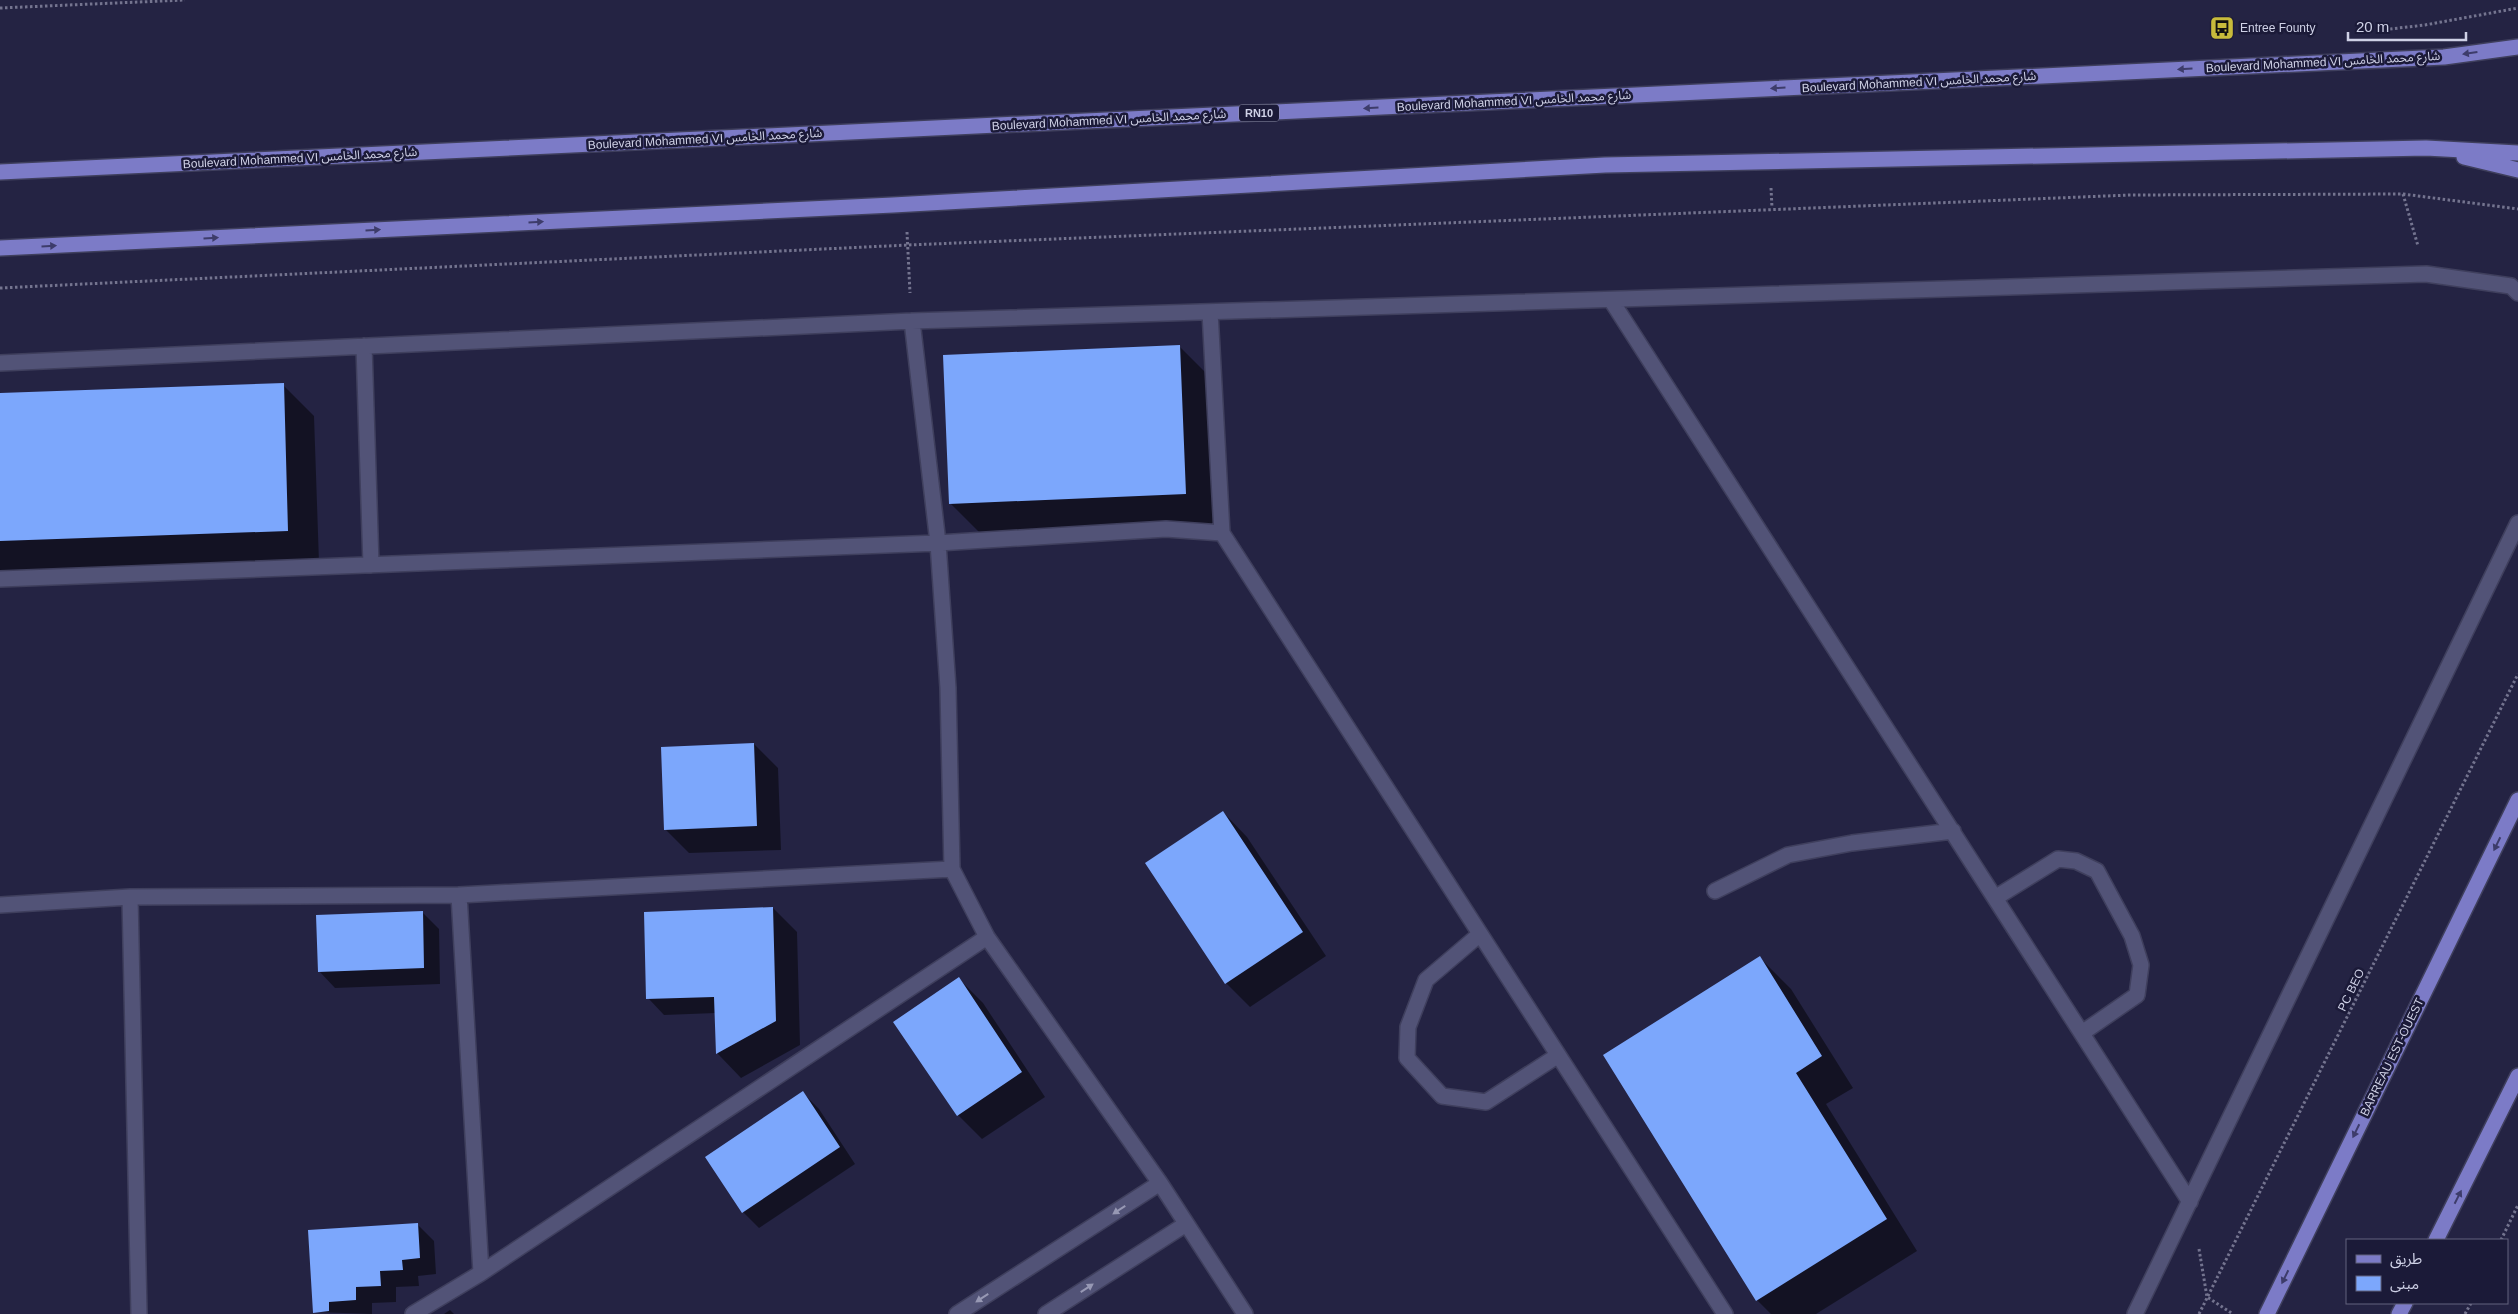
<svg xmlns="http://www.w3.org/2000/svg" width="2518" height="1314" viewBox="0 0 2518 1314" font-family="Arial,'Noto Sans Arabic',sans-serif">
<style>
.shadow{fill:#0007}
.building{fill:#7ca7fc}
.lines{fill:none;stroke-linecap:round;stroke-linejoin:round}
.minor-casing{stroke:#3f3f5d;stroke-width:18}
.major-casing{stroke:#3f3f5d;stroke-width:18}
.path{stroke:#74748f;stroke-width:3;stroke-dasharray:2.5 2.5;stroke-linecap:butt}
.minor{stroke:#525377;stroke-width:15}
.major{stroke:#7c7bc7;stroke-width:15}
.oneway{fill:#3d3c6a}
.oneway2{fill:#9798b4}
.labels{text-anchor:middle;stroke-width:5;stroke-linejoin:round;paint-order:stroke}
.shield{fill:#1b1a38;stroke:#999ab2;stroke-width:1}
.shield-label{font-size:11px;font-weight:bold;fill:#cfd1e6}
.poi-label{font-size:12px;fill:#cfd1e6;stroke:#1b1a38;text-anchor:start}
.street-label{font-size:12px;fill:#cfd1e6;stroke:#1b1a38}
</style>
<rect width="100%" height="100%" fill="#242343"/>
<path class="shadow" d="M 1179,346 L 1210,377 L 1216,524 L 981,534 L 950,503 Z
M 283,385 L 314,416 L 319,562 L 0,573 L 0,395 Z
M 754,744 L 778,768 L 781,850 L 689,853 L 665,829 Z
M 1223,812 L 1247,837 L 1326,956 L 1250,1007 L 1226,983 Z
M 773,908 L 797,932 L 800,1045 L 741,1078 L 718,1054 L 716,1013 L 664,1015 L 648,998 Z
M 422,912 L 439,929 L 440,984 L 335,988 L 319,971 Z
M 1760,958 L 1791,989 L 1853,1088 L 1826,1104 L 1917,1251 L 1816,1314 L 1771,1314 L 1757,1300 L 1605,1056 Z
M 959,979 L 983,1003 L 1045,1097 L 982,1139 L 958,1115 Z
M 803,1093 L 819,1109 L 855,1164 L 759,1228 L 743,1212 Z
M 418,1225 L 434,1241 L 436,1274 L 418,1276 L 419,1286 L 396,1287 L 396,1302 L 372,1303 L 372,1314 L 315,1312 Z
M 450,1310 L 454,1314 L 444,1314 Z"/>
<path class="building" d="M 1180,345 L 1186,494 L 949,504 L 943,355 Z
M 284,383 L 288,531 L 0,541 L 0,393 Z
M 754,743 L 757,826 L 664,830 L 661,747 Z
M 1223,811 L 1303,932 L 1225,984 L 1145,863 Z
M 773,907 L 776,1021 L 716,1054 L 714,997 L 646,999 L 644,912 Z
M 423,911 L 424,968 L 318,972 L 316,915 Z
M 1760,956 L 1822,1056 L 1796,1073 L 1887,1219 L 1756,1301 L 1603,1055 Z
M 959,977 L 1022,1072 L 957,1116 L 893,1022 Z
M 803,1091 L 840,1147 L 742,1213 L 705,1157 Z
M 418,1223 L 420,1258 L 402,1260 L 403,1270 L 380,1271 L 381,1286 L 356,1287 L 356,1300 L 329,1302 L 329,1311 L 313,1313 L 308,1230 Z"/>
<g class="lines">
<defs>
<path id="minor" d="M 1611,300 L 2190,1202
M 1210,312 L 1222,533
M 912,321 L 938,543 L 948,688 L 952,869 L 987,937 L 1160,1183 L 1245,1314
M 364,346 L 371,565
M 0,363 L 912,321 L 2426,274 L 2511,286 L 2518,293
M 0,579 L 938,543 L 1166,529 L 1222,533 L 1725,1314
M 1715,891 L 1788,855 L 1852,843 L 1953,831
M 459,895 L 481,1273
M 130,897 L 139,1314
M 1995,898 L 2058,859 L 2076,861 L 2097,871 L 2132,936 L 2141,965 L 2137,995 L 2082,1033
M 0,905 L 130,897 L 459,895 L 952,869
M 1480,934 L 1426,980 L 1408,1027 L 1407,1058 L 1442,1096 L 1486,1102 L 1557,1056
M 413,1314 L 481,1273 L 987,937
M 957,1314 L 1160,1183
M 1046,1314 L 1186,1224
M 2135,1314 L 2518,523"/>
<path id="major" d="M 2464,157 L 2518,170
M 0,172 L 2444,57 L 2518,47
M 0,248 L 893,205 L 1605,165 L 2426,148 L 2518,153
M 2436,1240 L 2518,1076
M 2267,1314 L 2518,800
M 2399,1314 L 2405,1303"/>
</defs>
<use href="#minor" class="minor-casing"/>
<use href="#major" class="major-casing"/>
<path class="path" d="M 0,8 L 185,0
M 2390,29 L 2425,25 L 2518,8
M 1771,188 L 1772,208
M 2403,194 L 2418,246
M 907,232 L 910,293
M 0,288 L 908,245 L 2130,195 L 2403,194 L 2518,209
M 2501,1240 L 2518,1205
M 2199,1249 L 2207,1297 L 2233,1314
M 2199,1314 L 2518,674
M 2465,1314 L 2471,1303"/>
<use href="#minor" class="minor"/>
<use href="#major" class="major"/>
</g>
<defs><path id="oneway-solid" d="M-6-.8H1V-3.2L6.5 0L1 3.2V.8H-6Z" transform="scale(1.25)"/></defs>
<g class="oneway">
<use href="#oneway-solid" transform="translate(2470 53) rotate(172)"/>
<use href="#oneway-solid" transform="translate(2185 69) rotate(177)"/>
<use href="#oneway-solid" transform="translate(1778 88) rotate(177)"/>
<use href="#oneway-solid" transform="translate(1371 108) rotate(177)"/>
<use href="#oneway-solid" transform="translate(536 222) rotate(-3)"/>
<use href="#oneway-solid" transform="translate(373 230) rotate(-3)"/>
<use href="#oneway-solid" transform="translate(211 238) rotate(-3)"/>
<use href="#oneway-solid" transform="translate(49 246) rotate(-3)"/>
<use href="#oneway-solid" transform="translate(2497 844) rotate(116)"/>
<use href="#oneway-solid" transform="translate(2356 1131) rotate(116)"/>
<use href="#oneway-solid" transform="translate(2458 1197) rotate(-63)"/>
<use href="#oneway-solid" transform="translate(2285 1277) rotate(116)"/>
</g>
<g class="oneway2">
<use href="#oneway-solid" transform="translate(1119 1210) rotate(147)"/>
<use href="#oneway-solid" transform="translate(1087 1288) rotate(-33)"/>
<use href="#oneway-solid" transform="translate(982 1298) rotate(147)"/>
</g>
<defs>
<symbol id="bus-square" viewBox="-11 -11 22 22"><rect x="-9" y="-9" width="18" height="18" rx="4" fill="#c8bb3b" stroke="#1b1a38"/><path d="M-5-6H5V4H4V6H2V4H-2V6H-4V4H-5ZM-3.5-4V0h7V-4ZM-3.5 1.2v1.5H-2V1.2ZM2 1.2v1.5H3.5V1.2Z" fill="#111"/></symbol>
</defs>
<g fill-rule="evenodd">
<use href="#bus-square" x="2208" y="14" width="28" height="28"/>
</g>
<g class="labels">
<rect class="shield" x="1239" y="104.5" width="40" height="17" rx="4"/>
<g class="shield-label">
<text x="1259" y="117">RN10</text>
</g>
<g class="poi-label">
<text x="2240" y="32">Entree Founty</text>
</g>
<g class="street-label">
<text transform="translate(2323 62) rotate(-3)" y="4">Boulevard Mohammed VI شارع محمد الخامس</text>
<text transform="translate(1919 82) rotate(-3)" y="4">Boulevard Mohammed VI شارع محمد الخامس</text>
<text transform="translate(1514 101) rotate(-3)" y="4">Boulevard Mohammed VI شارع محمد الخامس</text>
<text transform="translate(1109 120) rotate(-3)" y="4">Boulevard Mohammed VI شارع محمد الخامس</text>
<text transform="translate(705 139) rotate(-3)" y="4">Boulevard Mohammed VI شارع محمد الخامس</text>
<text transform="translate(300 158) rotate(-3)" y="4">Boulevard Mohammed VI شارع محمد الخامس</text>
<text transform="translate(2351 990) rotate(-64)" y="4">PC BEO</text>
<text transform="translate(2392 1057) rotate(-64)" y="4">BARREAU EST-OUEST</text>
</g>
</g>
<rect x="2346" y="1239" width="162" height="65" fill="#1b1a38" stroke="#63637e"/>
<rect x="2356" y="1255" width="25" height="8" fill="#7c7bc7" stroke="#63637e"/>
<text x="2390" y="1264" font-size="15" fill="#cfd1e6">طريق</text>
<rect x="2356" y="1276" width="25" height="15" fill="#7ca7fc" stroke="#63637e"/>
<text x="2390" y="1289" font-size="15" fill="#cfd1e6">مبنى</text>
<path d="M2348 32v8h118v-8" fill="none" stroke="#cfd1e6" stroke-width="2.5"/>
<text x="2356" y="32" font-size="15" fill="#cfd1e6" stroke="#1b1a38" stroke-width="4" paint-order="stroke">20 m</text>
</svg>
